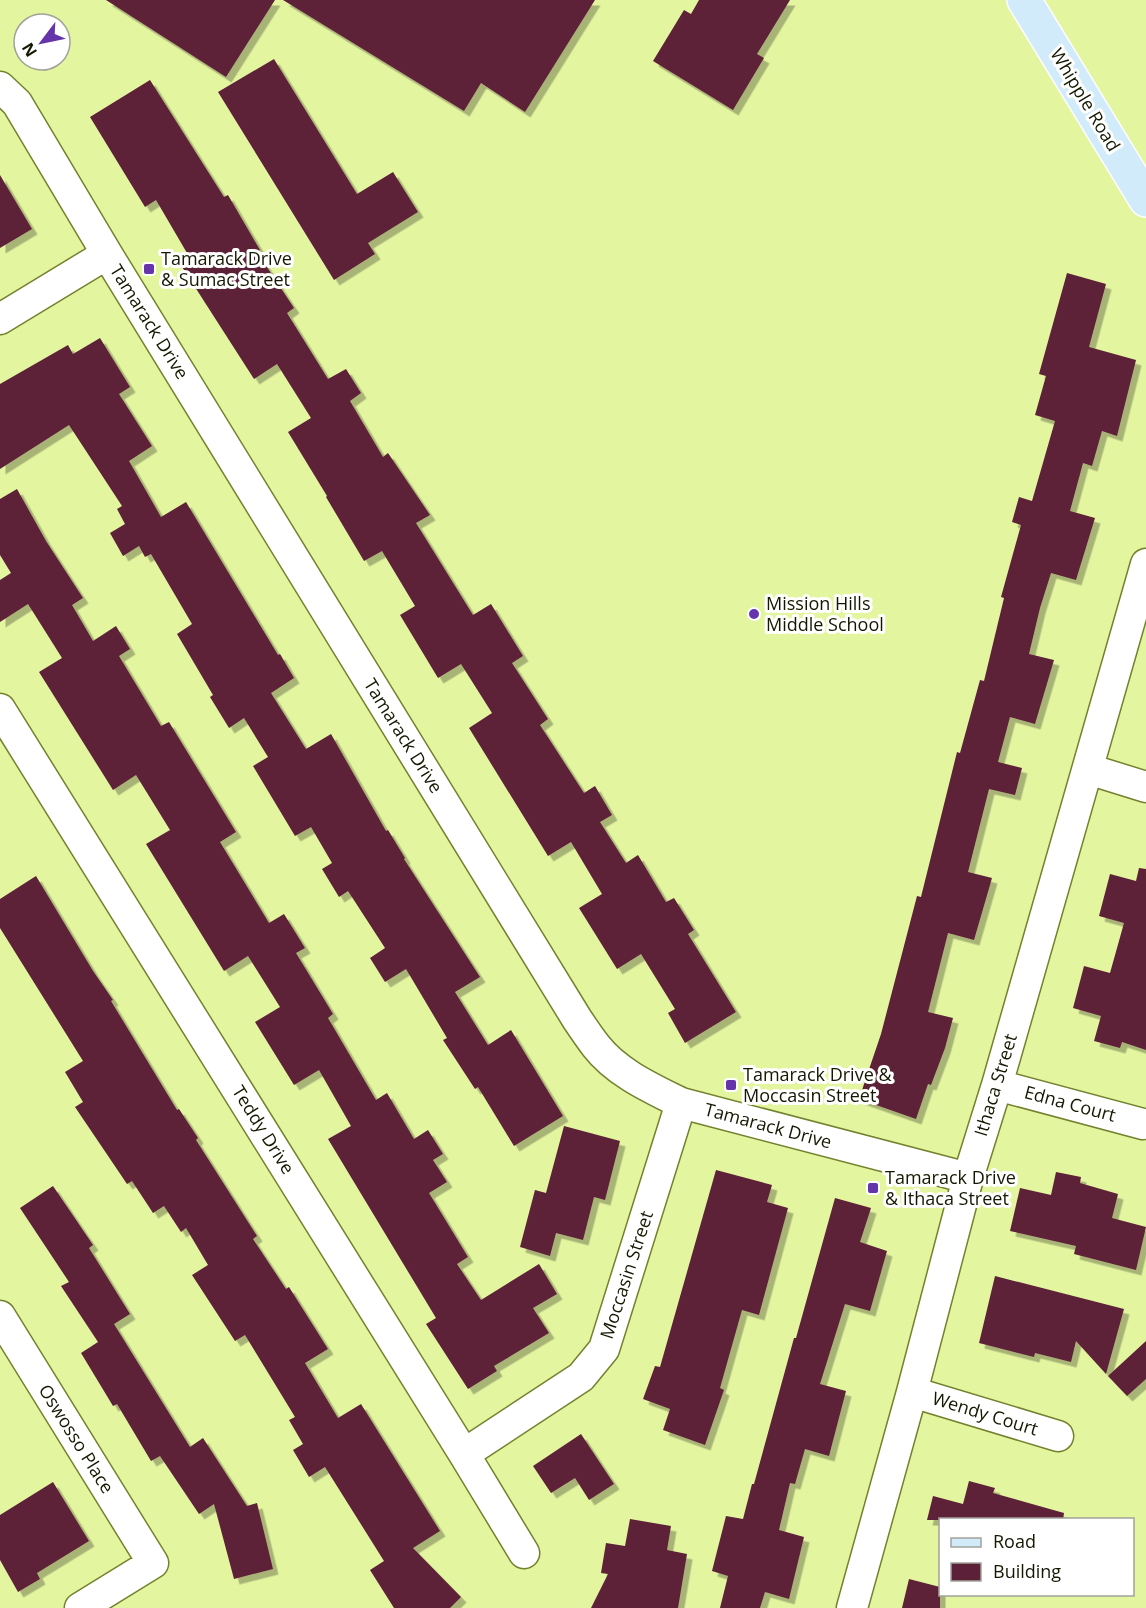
<svg xmlns="http://www.w3.org/2000/svg" width="1146" height="1608" viewBox="0 0 1146 1608" font-family="'Open Sans',sans-serif">
<style>
.building{fill:#5d2039;filter:url(#shadow)}
.lines{fill:none;stroke-linecap:round;stroke-linejoin:round}
.minor-casing{stroke:#74812e;stroke-width:33}
.major-casing{stroke:#fff;stroke-width:36}
.minor{stroke:#fff;stroke-width:30}
.major{stroke:#d2ebfb;stroke-width:33}
.poi-dot{fill:#6533aa;stroke:#fff;stroke-width:2}
.labels{text-anchor:middle;stroke-width:6;stroke-linejoin:round;paint-order:stroke}
.street-label{font-size:18px;fill:#141800;stroke:#fff}
.poi-label{font-size:18px;fill:#141800;stroke:#fff;text-anchor:start}
</style>
<defs>
<filter id="shadow"><feDropShadow dx="5.5" dy="5.5" stdDeviation="0" flood-color="#0004"/></filter>
</defs>
<rect width="100%" height="100%" fill="#e4f5a0"/>
<path class="building" d="M 106,0 L 275,0 L 226,77 Z
M 283,0 L 595,0 L 525,112 L 481,83 L 464,111 Z
M 699,0 L 790,0 L 757,54 L 764,58 L 733,110 L 653,61 L 684,10 L 691,14 Z
M 274,59 L 357,194 L 393,172 L 418,212 L 368,243 L 375,254 L 334,280 L 218,92 Z
M 150,80 L 224,197 L 228,195 L 260,250 L 257,252 L 294,308 L 287,313 L 328,379 L 346,369 L 361,393 L 350,401 L 383,457 L 388,453 L 430,515 L 416,523 L 473,615 L 491,604 L 523,656 L 512,663 L 548,719 L 540,725 L 584,793 L 595,786 L 612,815 L 600,822 L 626,863 L 638,855 L 666,902 L 674,898 L 694,930 L 688,934 L 736,1012 L 685,1043 L 668,1013 L 675,1009 L 641,954 L 617,969 L 579,908 L 602,894 L 571,842 L 548,856 L 469,728 L 492,713 L 461,664 L 438,678 L 400,615 L 415,606 L 382,551 L 364,561 L 326,497 L 327,496 L 288,432 L 311,418 L 277,364 L 254,379 L 177,259 L 187,253 L 156,200 L 145,207 L 90,117 Z
M 0,175 L 32,229 L 0,248 Z
M 1067,273 L 1106,284 L 1089,347 L 1136,360 L 1117,436 L 1102,431 L 1092,466 L 1083,463 L 1070,511 L 1095,518 L 1076,580 L 1051,573 L 1040,608 L 1029,654 L 1054,660 L 1035,724 L 1010,717 L 998,762 L 1022,768 L 1015,795 L 989,789 L 968,872 L 992,878 L 974,940 L 948,933 L 928,1012 L 953,1018 L 945,1048 L 931,1085 L 928,1084 L 916,1119 L 859,1099 L 881,1034 L 917,896 L 921,897 L 957,752 L 960,753 L 980,680 L 984,681 L 1004,598 L 1001,597 L 1021,525 L 1012,522 L 1019,497 L 1032,501 L 1055,421 L 1035,415 L 1046,376 L 1039,374 Z
M 100,338 L 130,387 L 119,394 L 152,446 L 129,461 L 161,517 L 186,502 L 278,655 L 280,654 L 294,678 L 271,693 L 306,749 L 331,734 L 386,831 L 388,830 L 405,858 L 404,859 L 480,977 L 455,992 L 488,1045 L 511,1030 L 563,1116 L 514,1146 L 478,1087 L 475,1089 L 443,1040 L 447,1038 L 406,969 L 385,982 L 370,958 L 385,948 L 348,891 L 339,897 L 322,869 L 332,863 L 311,827 L 295,836 L 253,766 L 268,757 L 244,718 L 229,728 L 210,697 L 213,695 L 177,634 L 192,624 L 151,554 L 145,557 L 139,546 L 123,556 L 110,533 L 125,524 L 117,509 L 122,506 L 69,425 L 0,469 L 0,384 L 68,345 L 73,354 Z
M 17,489 L 46,541 L 83,598 L 72,605 L 93,641 L 116,626 L 130,649 L 119,656 L 161,726 L 169,722 L 236,832 L 220,842 L 269,923 L 284,914 L 305,948 L 296,953 L 333,1014 L 328,1018 L 376,1100 L 387,1093 L 414,1139 L 428,1130 L 443,1154 L 433,1160 L 447,1182 L 429,1193 L 468,1257 L 457,1264 L 481,1300 L 539,1264 L 557,1294 L 533,1308 L 549,1333 L 494,1366 L 497,1371 L 468,1389 L 426,1324 L 436,1318 L 328,1139 L 351,1126 L 319,1070 L 294,1085 L 255,1022 L 280,1007 L 248,956 L 224,971 L 146,844 L 170,830 L 136,775 L 113,790 L 39,672 L 62,658 L 28,604 L 0,622 L 0,580 L 11,573 L 0,555 L 0,499 Z
M 1139,868 L 1146,869 L 1146,1050 L 1122,1042 L 1120,1048 L 1094,1041 L 1101,1016 L 1073,1008 L 1084,966 L 1110,973 L 1124,923 L 1099,916 L 1110,874 L 1136,881 Z
M 36,876 L 93,971 L 113,1000 L 111,1001 L 177,1110 L 179,1109 L 198,1138 L 196,1140 L 257,1236 L 253,1239 L 286,1289 L 289,1287 L 328,1349 L 305,1363 L 338,1418 L 361,1404 L 440,1531 L 413,1548 L 461,1597 L 450,1608 L 394,1608 L 370,1570 L 384,1561 L 325,1467 L 309,1477 L 293,1450 L 303,1444 L 289,1420 L 295,1417 L 245,1335 L 235,1341 L 192,1275 L 208,1265 L 186,1228 L 181,1232 L 164,1206 L 153,1213 L 132,1181 L 127,1184 L 75,1107 L 83,1102 L 65,1072 L 83,1061 L 0,928 L 0,899 Z
M 564,1126 L 620,1141 L 605,1200 L 594,1197 L 583,1240 L 556,1233 L 550,1256 L 520,1247 L 535,1190 L 546,1193 Z
M 716,1170 L 772,1185 L 767,1202 L 788,1208 L 759,1315 L 742,1310 L 720,1388 L 724,1390 L 705,1445 L 663,1430 L 670,1409 L 643,1399 L 655,1366 L 660,1367 Z
M 1056,1172 L 1081,1177 L 1080,1183 L 1118,1194 L 1112,1218 L 1146,1227 L 1136,1270 L 1074,1254 L 1076,1246 L 1010,1231 L 1020,1188 L 1051,1195 Z
M 53,1186 L 93,1245 L 89,1248 L 130,1314 L 114,1324 L 190,1447 L 203,1438 L 247,1506 L 257,1503 L 273,1569 L 234,1579 L 214,1504 L 199,1514 L 160,1456 L 151,1461 L 117,1404 L 113,1406 L 81,1353 L 98,1342 L 61,1286 L 69,1282 L 20,1208 Z
M 835,1198 L 871,1208 L 860,1242 L 887,1251 L 870,1311 L 845,1304 L 820,1384 L 846,1391 L 829,1456 L 805,1449 L 795,1484 L 790,1483 L 779,1530 L 804,1537 L 789,1599 L 765,1592 L 760,1608 L 720,1608 L 728,1576 L 712,1571 L 726,1516 L 743,1519 L 752,1484 L 754,1484 L 794,1338 L 796,1338 Z
M 995,1276 L 1124,1309 L 1106,1374 L 1076,1341 L 1071,1362 L 1035,1353 L 1034,1357 L 979,1343 Z
M 1146,1341 L 1146,1379 L 1127,1396 L 1108,1376 Z
M 581,1434 L 614,1484 L 589,1500 L 575,1478 L 551,1493 L 533,1466 Z
M 969,1481 L 995,1488 L 993,1493 L 1064,1513 L 1063,1520 L 927,1520 L 933,1496 L 963,1504 Z
M 53,1482 L 89,1541 L 37,1573 L 40,1579 L 18,1592 L 0,1560 L 0,1515 Z
M 630,1519 L 671,1526 L 667,1550 L 687,1554 L 678,1608 L 591,1608 L 608,1574 L 601,1573 L 606,1543 L 625,1546 Z
M 909,1579 L 940,1587 L 940,1608 L 902,1608 Z"/>
<g class="lines">
<defs>
<path id="minor" d="M 0,87 L 17,103 L 107,254 L 577,1019 C 583,1028 589,1037 596,1046 C 617,1073 651,1088 681,1103 L 968,1178
M 0,319 L 107,254
M 0,709 L 464,1454 L 524,1553
M 1088,769 L 1146,787
M 997,1085 L 1143,1124
M 0,1316 L 153,1563 L 80,1608
M 912,1392 L 1058,1436
M 464,1454 L 581,1377 L 604,1349 L 681,1103
M 852,1608 L 912,1392 L 968,1178 L 997,1085 L 1146,564"/>
<path id="major" d="M 1024,0 L 1146,200"/>
</defs>
<use href="#minor" class="minor-casing"/>
<use href="#major" class="major-casing"/>
<use href="#minor" class="minor"/>
<use href="#major" class="major"/>
</g>
<g class="poi-dot">
<rect x="143" y="263" width="12" height="12" rx="3"/>
<circle cx="754" cy="614" r="6"/>
<rect x="725" y="1079" width="12" height="12" rx="3"/>
<rect x="867" y="1182" width="12" height="12" rx="3"/>
</g>
<g class="labels">
<g class="street-label">
<text transform="translate(1085 100) rotate(59)" y="6">Whipple Road</text>
<text transform="translate(149 322) rotate(58)" y="6">Tamarack Drive</text>
<text transform="translate(403 736) rotate(58)" y="6">Tamarack Drive</text>
<text transform="translate(996 1085) rotate(-73)" y="6">Ithaca Street</text>
<text transform="translate(1070 1104) rotate(15)" y="6">Edna Court</text>
<text transform="translate(768 1126) rotate(15)" y="6">Tamarack Drive</text>
<text transform="translate(263 1130) rotate(58)" y="6">Teddy Drive</text>
<text transform="translate(627 1275) rotate(-72)" y="6">Moccasin Street</text>
<text transform="translate(985 1414) rotate(17)" y="6">Wendy Court</text>
<text transform="translate(76 1439) rotate(58)" y="6">Oswosso Place</text>
</g>
<g class="poi-label">
<text x="161" y="265">Tamarack Drive<tspan x="161" dy="21">&amp; Sumac Street</tspan></text>
<text x="766" y="610">Mission Hills<tspan x="766" dy="21">Middle School</tspan></text>
<text x="743" y="1081">Tamarack Drive &amp;<tspan x="743" dy="21">Moccasin Street</tspan></text>
<text x="885" y="1184">Tamarack Drive<tspan x="885" dy="21">&amp; Ithaca Street</tspan></text>
</g>
</g>
<rect x="939" y="1518" width="195" height="78" fill="#ffffff" stroke="#a1a399" stroke-width="1.5"/>
<rect x="951" y="1538" width="30" height="9" fill="#d2ebfb" stroke="#a1a399" stroke-width="1.5"/>
<text x="993" y="1548" font-size="18" fill="#141800">Road</text>
<rect x="951" y="1563" width="30" height="18" fill="#5d2039" stroke="#a1a399" stroke-width="1.5"/>
<text x="993" y="1578" font-size="18" fill="#141800">Building</text>
<g transform="translate(42 42) rotate(238)"><circle r="28" fill="#ffffff" stroke="#a1a399" stroke-width="1.5"/>
<path d="M0-4.5L10 22L0 15L-10 22Z" fill="#6533aa"/>
<text y="-9" font-size="16" font-weight="bold" text-anchor="middle" fill="#141800">N</text>
</g>
</svg>
